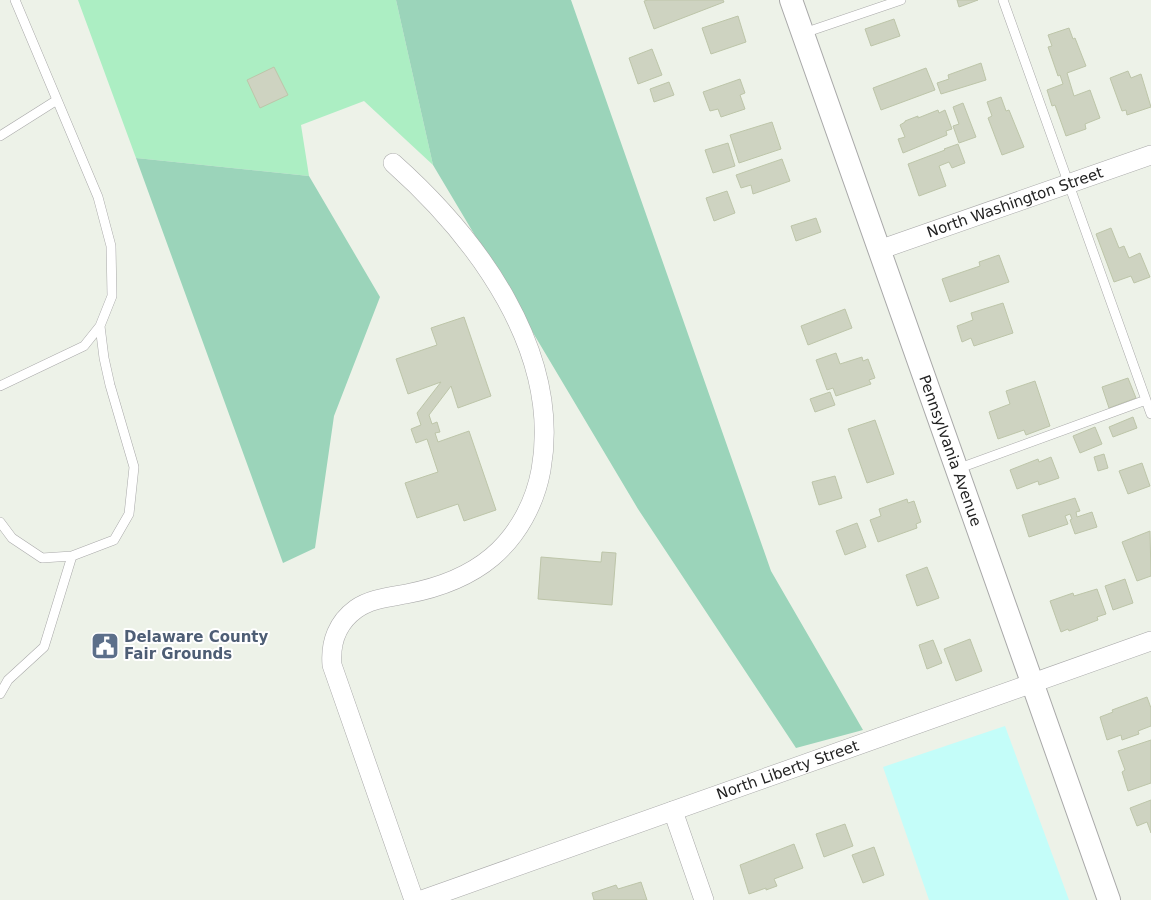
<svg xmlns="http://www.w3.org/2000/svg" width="1151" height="900" viewBox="0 0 1151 900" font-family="'DejaVu Sans',sans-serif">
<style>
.grass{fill:#aceec3}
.forest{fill:#9bd4ba}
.park{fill:#c4fdf9}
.building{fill:#ced3c1;stroke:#bdc5a9}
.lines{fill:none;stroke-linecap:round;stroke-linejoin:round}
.service-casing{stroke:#a9a9a9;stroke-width:10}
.minor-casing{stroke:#a9a9a9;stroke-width:20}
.tertiary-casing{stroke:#a9a9a9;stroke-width:24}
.service{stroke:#fff;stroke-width:9}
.minor{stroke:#fff;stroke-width:19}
.tertiary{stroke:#fff;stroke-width:22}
.labels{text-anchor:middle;stroke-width:4;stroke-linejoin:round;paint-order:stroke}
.street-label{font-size:15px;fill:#222;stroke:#fff}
.service-label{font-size:15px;font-weight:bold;fill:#4e5e75;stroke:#fff;text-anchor:start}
</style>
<rect width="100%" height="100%" fill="#edf2e8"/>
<path class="grass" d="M 78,0 L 396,0 L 433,165 L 364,101 L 301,125 L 309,176 L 136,158 Z"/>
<path class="forest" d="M 396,0 L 571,0 L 771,571 L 863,730 L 796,748 L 638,509 L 433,165 Z
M 136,158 L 309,176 L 380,297 L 334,416 L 315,548 L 283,563 Z"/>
<path class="park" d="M 1005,726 L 1069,900 L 929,900 L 883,767 Z"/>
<path class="building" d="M 648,0 L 723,0 L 724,2 L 654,29 L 644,1 Z
M 957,0 L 978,0 L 959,7 Z
M 738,16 L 746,42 L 711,54 L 702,28 Z
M 894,19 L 900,36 L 871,46 L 865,29 Z
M 1069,28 L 1073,39 L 1075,38 L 1086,66 L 1067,73 L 1074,96 L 1090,90 L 1100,118 L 1085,124 L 1086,129 L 1066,136 L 1055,105 L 1052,106 L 1047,90 L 1063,84 L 1060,75 L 1058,76 L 1048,47 L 1052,46 L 1048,35 Z
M 652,49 L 662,75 L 638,84 L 629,58 Z
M 981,63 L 986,80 L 941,94 L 937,83 L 949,79 L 948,75 Z
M 274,67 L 288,95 L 260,108 L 247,80 Z
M 926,68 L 935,90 L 881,110 L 873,88 Z
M 1128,71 L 1131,78 L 1141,74 L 1151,107 L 1127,115 L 1126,110 L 1122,111 L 1110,78 Z
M 740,79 L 745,93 L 740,95 L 745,109 L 721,117 L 718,109 L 710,111 L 703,92 Z
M 669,82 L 674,95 L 654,102 L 650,89 Z
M 1001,97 L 1006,111 L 1009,110 L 1024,147 L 1002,155 L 988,118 L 992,116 L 987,102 Z
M 963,103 L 976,137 L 959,143 L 953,126 L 959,124 L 953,107 Z
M 938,110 L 939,113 L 945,110 L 952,129 L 946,131 L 947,135 L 903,153 L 898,139 L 905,137 L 900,125 L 905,122 L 905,121 L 918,116 L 918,118 Z
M 772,122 L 781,149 L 739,163 L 730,135 Z
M 728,143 L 735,166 L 713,173 L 705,150 Z
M 958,144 L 965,163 L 952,168 L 949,162 L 939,166 L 946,186 L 919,196 L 908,164 L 945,150 L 944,149 Z
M 782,159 L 790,181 L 753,194 L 751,185 L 741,188 L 736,175 Z
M 727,191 L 735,213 L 714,221 L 706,198 Z
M 816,218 L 821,232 L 796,241 L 791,226 Z
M 1111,228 L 1119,248 L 1124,246 L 1129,258 L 1140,253 L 1150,277 L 1134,283 L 1131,276 L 1114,282 L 1096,234 Z
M 999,255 L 1009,282 L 950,302 L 942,279 L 980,266 L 979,262 Z
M 1003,303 L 1013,333 L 974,346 L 971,338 L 962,342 L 957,326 L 973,320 L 971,313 Z
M 845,309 L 852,328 L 808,345 L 801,326 Z
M 464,317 L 491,396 L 458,408 L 451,386 L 429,415 L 432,424 L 437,422 L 440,432 L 435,433 L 438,442 L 469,431 L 496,510 L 464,521 L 458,504 L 417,518 L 405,483 L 438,472 L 427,439 L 416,443 L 411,429 L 421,425 L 417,413 L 441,382 L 408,394 L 396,359 L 437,345 L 431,328 Z
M 836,353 L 840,364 L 862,357 L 863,361 L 868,359 L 875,378 L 869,380 L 871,384 L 836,396 L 833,388 L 827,390 L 816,360 Z
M 1128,378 L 1136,398 L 1109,408 L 1102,387 Z
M 1035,381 L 1050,426 L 1026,435 L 1024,430 L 998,439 L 989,412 L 1010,404 L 1006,391 Z
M 830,392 L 835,405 L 815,412 L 810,399 Z
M 1133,417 L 1137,428 L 1113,437 L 1109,427 Z
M 875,420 L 894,474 L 867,483 L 848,429 Z
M 1095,427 L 1102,444 L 1080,453 L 1073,436 Z
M 1104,454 L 1108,468 L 1098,471 L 1094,457 Z
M 1051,457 L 1059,478 L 1039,485 L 1038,481 L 1017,489 L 1010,470 L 1038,459 L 1039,462 Z
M 1142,463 L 1150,486 L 1128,494 L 1119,471 Z
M 835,476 L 842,498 L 819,505 L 812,482 Z
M 1075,498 L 1080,511 L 1076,512 L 1077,517 L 1092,512 L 1097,527 L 1075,534 L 1070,520 L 1072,519 L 1070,514 L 1065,516 L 1068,524 L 1029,537 L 1022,515 Z
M 907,499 L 908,503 L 914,501 L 921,522 L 916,524 L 917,528 L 878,542 L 870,520 L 881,516 L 879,509 Z
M 857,523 L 866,547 L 845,555 L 836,531 Z
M 1150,531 L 1151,576 L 1137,581 L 1122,542 Z
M 602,552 L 616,553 L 612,605 L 538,599 L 541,557 L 601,562 Z
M 927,567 L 939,598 L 917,606 L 906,575 Z
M 1125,579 L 1133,603 L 1113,610 L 1105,586 Z
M 1097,589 L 1106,614 L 1097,617 L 1098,620 L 1069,631 L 1068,629 L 1061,632 L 1050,601 L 1073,593 L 1074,596 Z
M 970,639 L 982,671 L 956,681 L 944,649 Z
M 933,640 L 942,663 L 927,669 L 919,645 Z
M 1147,697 L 1151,708 L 1151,726 L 1138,731 L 1139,734 L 1122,740 L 1121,735 L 1107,740 L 1100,717 L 1113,712 L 1112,710 Z
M 1151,740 L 1151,783 L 1128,791 L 1122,772 L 1125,770 L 1118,751 Z
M 1151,800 L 1151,833 L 1147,822 L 1137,826 L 1130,808 Z
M 845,824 L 853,846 L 824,857 L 816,834 Z
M 794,844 L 803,868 L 774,879 L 777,886 L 766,890 L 766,888 L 749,894 L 740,865 Z
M 874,847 L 884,875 L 863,883 L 852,855 Z
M 641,882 L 647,900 L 594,900 L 592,893 L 616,885 L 618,889 Z"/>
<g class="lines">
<defs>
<path id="service" d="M 1003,0 L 1151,414
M 804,33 L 901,0
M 0,136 L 57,100
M 0,386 L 84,346 L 100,326 L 112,296 L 111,246 L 98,197 L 15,0
M 957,469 L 1146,400
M 0,522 L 12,538 L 42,558 L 72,556 L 114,540 L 129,514 L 134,467 L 110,385 L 104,358 L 100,326
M 0,694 L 8,680 L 44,647 L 72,556"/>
<g id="minor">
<path d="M 393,163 C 477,238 562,351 541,470 C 535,503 518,535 492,557 C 467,578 438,588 406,594 C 390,597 370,599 356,609 C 338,622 330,642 332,665 L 414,900"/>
<path id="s1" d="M 879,250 L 1151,155"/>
<path d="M 673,811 L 704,900"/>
<path id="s2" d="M 422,900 L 1151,641"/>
</g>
<g id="tertiary">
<path id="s3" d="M 791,0 L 1109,900"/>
</g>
</defs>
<use href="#service" class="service-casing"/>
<use href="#minor" class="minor-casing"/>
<use href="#tertiary" class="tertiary-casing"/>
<use href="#service" class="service"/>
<use href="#minor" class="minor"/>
<use href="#tertiary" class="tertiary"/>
</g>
<defs>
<symbol id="civic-square" viewBox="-11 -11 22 22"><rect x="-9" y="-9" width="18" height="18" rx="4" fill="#5c6f8a" stroke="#fff"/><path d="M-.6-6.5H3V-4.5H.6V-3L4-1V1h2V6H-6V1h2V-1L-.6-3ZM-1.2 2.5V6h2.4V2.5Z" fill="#fff"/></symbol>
</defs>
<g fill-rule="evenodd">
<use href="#civic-square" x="89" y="630" width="32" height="32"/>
</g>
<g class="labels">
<g class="street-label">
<text dy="5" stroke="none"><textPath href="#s1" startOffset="144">North Washington Street</textPath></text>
<text dy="5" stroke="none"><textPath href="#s3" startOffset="478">Pennsylvania Avenue</textPath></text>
<text dy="5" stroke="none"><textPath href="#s2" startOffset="388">North Liberty Street</textPath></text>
</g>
<g class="service-label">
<text x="124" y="642">Delaware County<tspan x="124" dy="17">Fair Grounds</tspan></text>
</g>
</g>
</svg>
